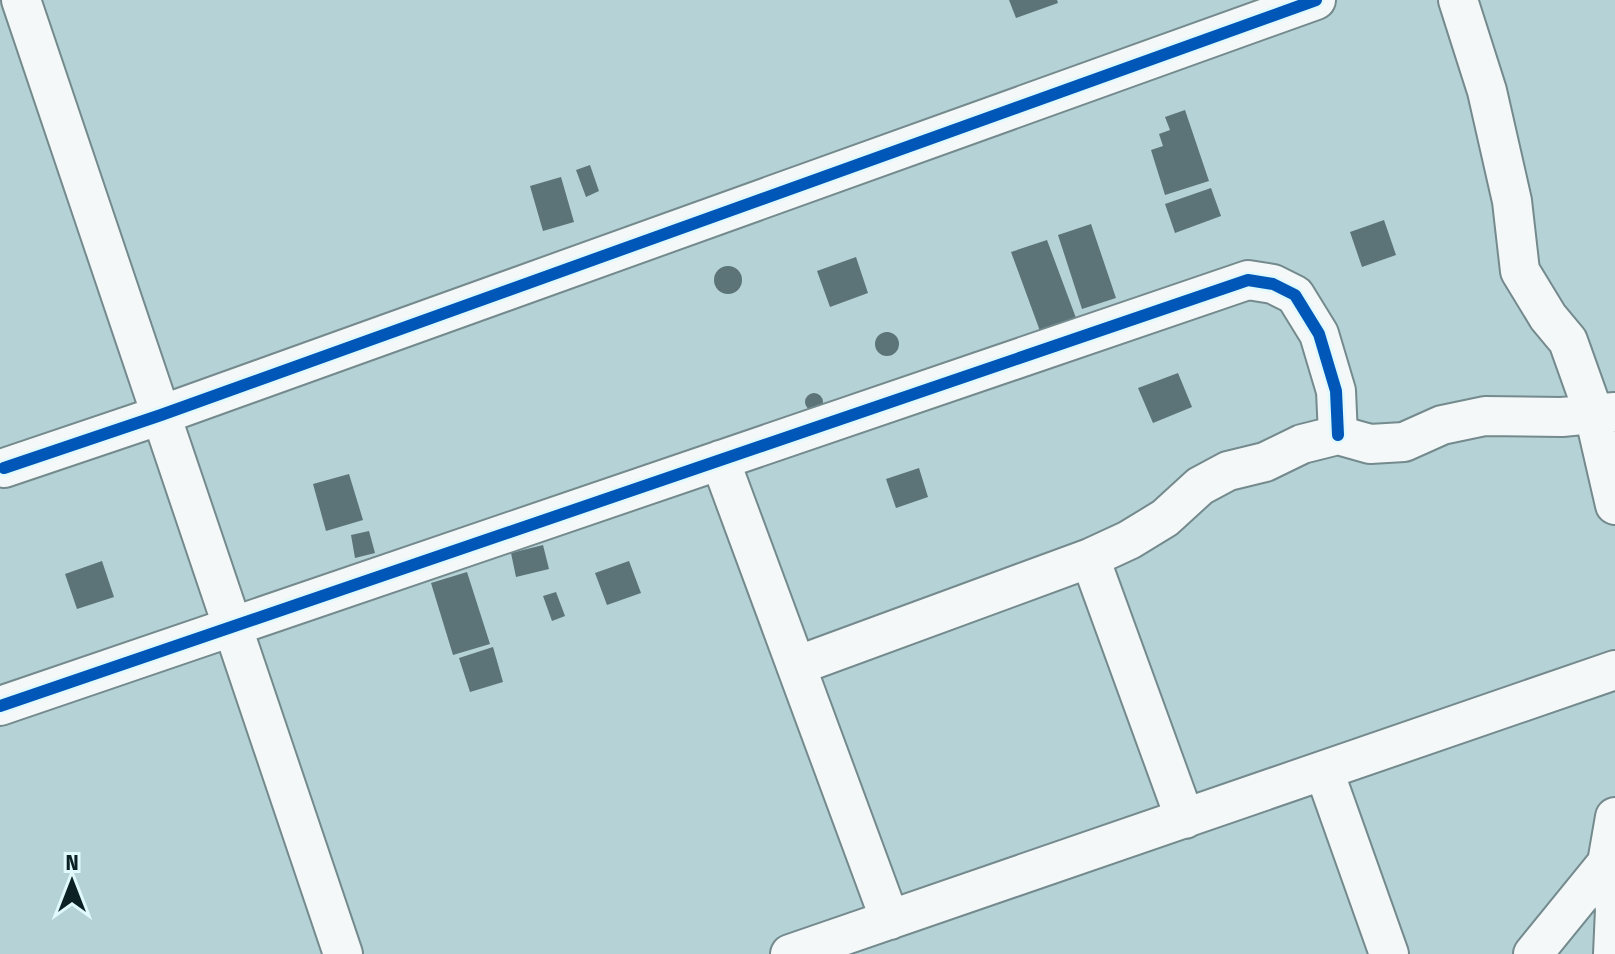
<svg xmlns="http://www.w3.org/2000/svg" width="1615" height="954" viewBox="0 0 1615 954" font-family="'Fira Sans Condensed',sans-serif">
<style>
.building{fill:#5c7377}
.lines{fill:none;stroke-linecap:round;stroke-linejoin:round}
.minor-casing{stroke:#748a8d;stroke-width:42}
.minor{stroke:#f4f8f9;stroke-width:38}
.cycleway-casing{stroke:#dff9fc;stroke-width:17}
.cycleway{stroke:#0057b8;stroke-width:12}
</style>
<rect width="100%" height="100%" fill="#b5d2d6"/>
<path class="building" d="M 1009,0 L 1057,0 L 1058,3 L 1016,18 Z
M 1185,110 L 1209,181 L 1165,195 L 1151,150 L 1163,146 L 1159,134 L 1170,130 L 1165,117 Z
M 590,165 L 599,191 L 586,197 L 576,170 Z
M 561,177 L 574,222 L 543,231 L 530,186 Z
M 1211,188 L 1221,216 L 1175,233 L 1165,204 Z
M 1384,220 L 1396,255 L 1362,267 L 1350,232 Z
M 1091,224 L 1116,298 L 1082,309 L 1058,235 Z
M 1047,240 L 1076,318 L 1040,331 L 1011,252 Z
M 856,257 L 868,293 L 830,307 L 817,271 Z
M714 280a14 14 0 1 1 28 0a14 14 0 1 1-28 0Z
M875 344a12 12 0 1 1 24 0a12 12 0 1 1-24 0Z
M 1178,373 L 1192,407 L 1153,423 L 1138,388 Z
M805 402a9 9 0 1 1 18 0a9 9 0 1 1-18 0Z
M 919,468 L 928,497 L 896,508 L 886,479 Z
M 349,474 L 363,520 L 326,531 L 313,484 Z
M 369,531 L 375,553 L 355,558 L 351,535 Z
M 543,545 L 549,569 L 516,577 L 511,553 Z
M 102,561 L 114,597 L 77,609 L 65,574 Z
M 629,561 L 641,593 L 607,605 L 595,573 Z
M 467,572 L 490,644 L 453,655 L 431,583 Z
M 556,592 L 565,616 L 552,621 L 543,596 Z
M 493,647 L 503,682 L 470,692 L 459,658 Z"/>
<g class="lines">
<defs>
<path id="minor" d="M 21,0 L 343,954
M 1458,0 L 1487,91 L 1512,201 L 1520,271 L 1548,317 L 1568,341 L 1594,414 L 1615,505
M 720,460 L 890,920
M 4,468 L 161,415 L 1316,0
M 1090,558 L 1185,819
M 796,666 L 1090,558 L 1129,540 L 1165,518 L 1200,486 L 1228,471 L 1265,462 L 1302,444 L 1338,435 L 1370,444 L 1404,442 L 1442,425 L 1485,416 L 1562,417 L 1615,412
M 0,706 L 1248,280 L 1273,284 L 1295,295 L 1319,334 L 1336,391 L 1338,435
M 1324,771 L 1389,954
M 1607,863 L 1615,909 L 1613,954
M 790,954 L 1615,670
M 1533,954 L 1607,863 L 1615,817"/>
</defs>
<use href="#minor" class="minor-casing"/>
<use href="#minor" class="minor"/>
<defs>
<path id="cycleway" d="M 4,468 L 161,415 L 1316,0
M 0,706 L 1248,280 L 1273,284 L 1295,295 L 1319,334 L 1336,391 L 1338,435"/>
</defs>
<use href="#cycleway" class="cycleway-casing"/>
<use href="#cycleway" class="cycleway"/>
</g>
<g transform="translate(72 882)" stroke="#dff9fc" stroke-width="6" paint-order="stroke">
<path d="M0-6L14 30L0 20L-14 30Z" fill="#0c2123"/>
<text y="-12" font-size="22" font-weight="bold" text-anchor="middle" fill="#0c2123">N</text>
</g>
</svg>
